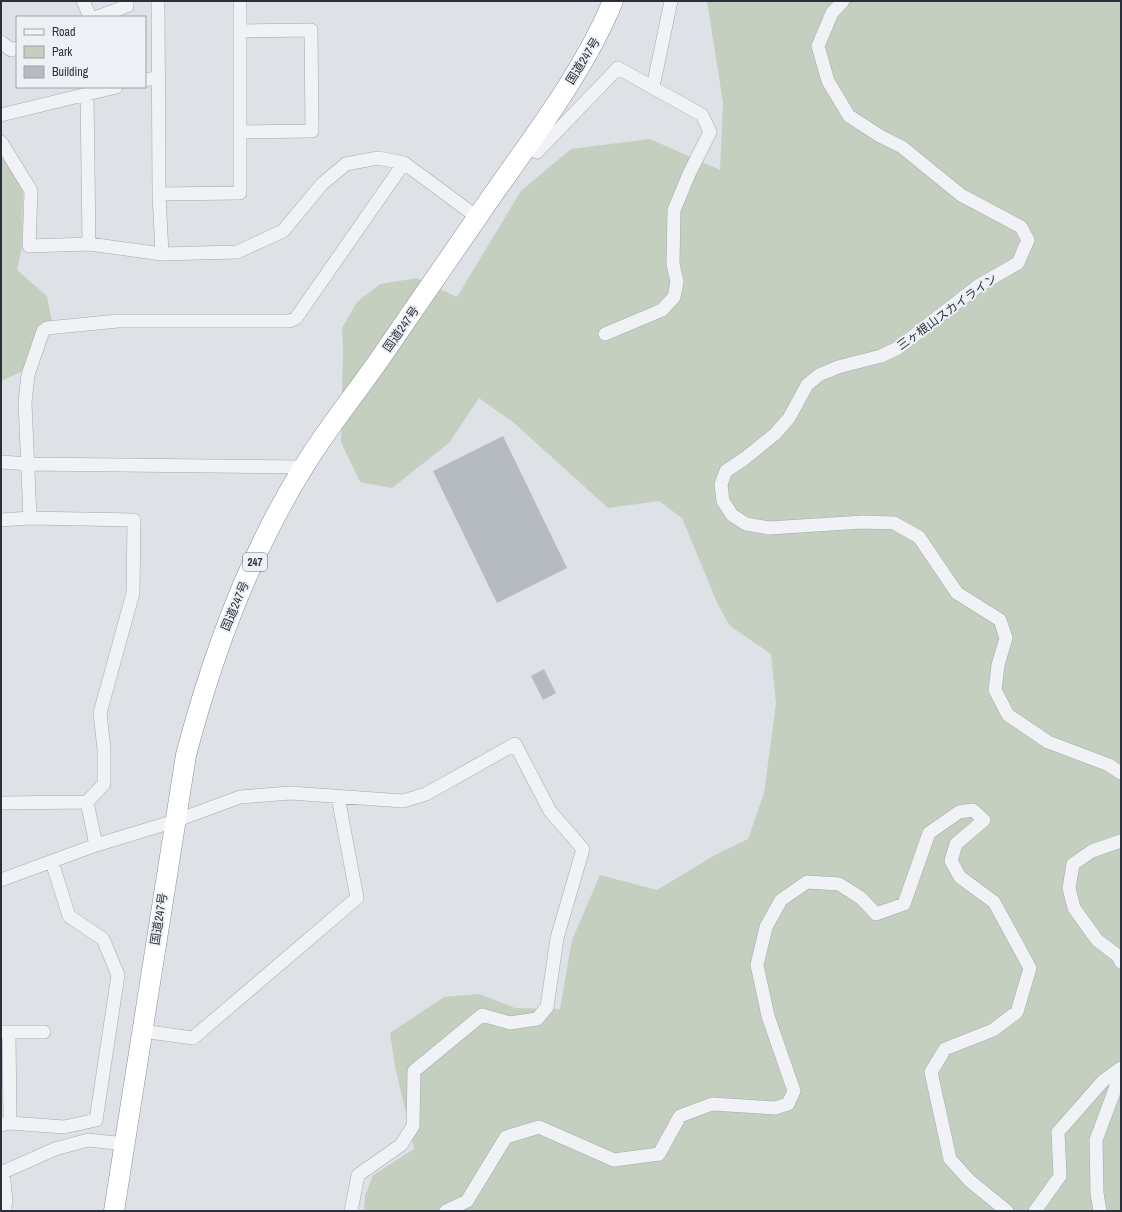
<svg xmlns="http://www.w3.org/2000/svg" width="1122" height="1212" viewBox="0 0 1122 1212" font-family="'Archivo Narrow','Noto Sans JP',sans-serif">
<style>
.green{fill:#c4cfc0}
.building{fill:#b6bbc2}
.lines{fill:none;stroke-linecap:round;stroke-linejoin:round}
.minor-casing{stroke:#a4a8af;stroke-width:14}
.highway-casing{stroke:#878f9b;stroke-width:21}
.minor{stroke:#f0f2f5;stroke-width:13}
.highway{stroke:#fff;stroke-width:20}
.labels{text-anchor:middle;stroke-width:4;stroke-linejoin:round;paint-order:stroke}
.shield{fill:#edf0f4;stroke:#646a72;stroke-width:1}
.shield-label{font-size:11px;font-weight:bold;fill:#29303b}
.street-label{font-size:12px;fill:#29303b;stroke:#edf0f4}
</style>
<rect width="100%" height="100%" fill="#dee1e6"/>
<path class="green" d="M 707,1 L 1121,1 L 1121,1211 L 364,1211 L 365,1196 L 373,1175 L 414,1149 L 395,1066 L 390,1033 L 444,997 L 479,994 L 515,1008 L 560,1009 L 572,940 L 600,875 L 657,890 L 715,855 L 748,839 L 764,793 L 776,704 L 771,654 L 730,626 L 718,605 L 682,518 L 659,501 L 608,508 L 513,422 L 479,398 L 449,443 L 392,488 L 360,482 L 341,442 L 343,348 L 342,328 L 357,302 L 380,284 L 417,278 L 457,297 L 521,191 L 571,149 L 650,139 L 720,170 L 723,103 Z
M 1,154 L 23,191 L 22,247 L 17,270 L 47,296 L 53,328 L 29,368 L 1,381 Z"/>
<path class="building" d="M 503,436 L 567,568 L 497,603 L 433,471 Z
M 544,669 L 556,693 L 543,700 L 531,676 Z"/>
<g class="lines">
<defs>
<path id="minor" d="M 83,1 L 90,17
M 158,1 L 159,194 L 162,254
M 843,1 L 832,13 L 818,46 L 828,81 L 849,116 L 880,136 L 902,147 L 961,195 L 1021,227 L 1028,240 L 1018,263 L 978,286 L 898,348 L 881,356 L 838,367 L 819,375 L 807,385 L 789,418 L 775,434 L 744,459 L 726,471 L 721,484 L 723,501 L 732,515 L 746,524 L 769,528 L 863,522 L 894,523 L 919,537 L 957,593 L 1000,620 L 1006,638 L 998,665 L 995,690 L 1008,715 L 1048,742 L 1109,765 L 1121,773
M 97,17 L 127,6 L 127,1
M 240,31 L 311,30 L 312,131 L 240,132
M 1,42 L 11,50 L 17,48
M 145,80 L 159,77
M 653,87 L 671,1
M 87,94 L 89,244
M 1,115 L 116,87
M 1,142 L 31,191 L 29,246 L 89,244 L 162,254 L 237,252 L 283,231 L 322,184 L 346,164 L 378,158 L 404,163 L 477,217
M 526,146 L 537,152 L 618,68 L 702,115 L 710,132 L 689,174 L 674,210 L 673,264 L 677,282 L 674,297 L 662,310 L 605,334
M 159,194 L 240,193 L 240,1
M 1,462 L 29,464 L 303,467
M 30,518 L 25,402 L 28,375 L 43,331 L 47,328 L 118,321 L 290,321 L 296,318 L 404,163
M 1,520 L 30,518 L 134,520 L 133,593 L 100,713 L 104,749 L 104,784 L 87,802 L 1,803
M 87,802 L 96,845
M 1121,841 L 1092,851 L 1073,864 L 1069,888 L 1074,908 L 1097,940 L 1118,956 L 1121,962
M 1,880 L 96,845 L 175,821 L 240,797 L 290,793 L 403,801 L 426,794 L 515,744 L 550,811 L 583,849 L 557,938 L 547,1007 L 537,1019 L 510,1023 L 482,1015 L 414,1071 L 413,1126 L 401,1145 L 358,1175 L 351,1211
M 142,1031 L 193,1038 L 357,898 L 338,797
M 1,1032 L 44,1032
M 9,1032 L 10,1123
M 1,1125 L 10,1123 L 64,1127 L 96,1120 L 118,975 L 103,939 L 69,916 L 52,862
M 3,1172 L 6,1201 L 4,1211
M 1,1173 L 55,1149 L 88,1140 L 125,1144
M 446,1211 L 467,1201 L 506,1137 L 539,1127 L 614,1160 L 659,1154 L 680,1116 L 712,1104 L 775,1108 L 788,1104 L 794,1091 L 768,1016 L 757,965 L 766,927 L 781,900 L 807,882 L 839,884 L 861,898 L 876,914 L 904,904 L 929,833 L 959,812 L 973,810 L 984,820 L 956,844 L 951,861 L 960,877 L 994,902 L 1030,968 L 1017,1012 L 993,1030 L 945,1049 L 931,1072 L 950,1159 L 970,1181 L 1007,1211
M 1035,1211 L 1060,1176 L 1058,1132 L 1103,1081 L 1121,1068
M 1100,1211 L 1097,1193 L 1096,1140 L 1121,1073"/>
<path id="highway" d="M 114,1211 L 186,755 C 212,656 249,555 303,468 C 325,431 354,396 379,360 C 414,310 448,259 483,209 C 529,142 582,76 613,1"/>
</defs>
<use href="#minor" class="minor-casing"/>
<use href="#highway" class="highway-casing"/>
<use href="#minor" class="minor"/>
<use href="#highway" class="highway"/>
</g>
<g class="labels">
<rect class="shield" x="243" y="553" width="24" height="18" rx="3"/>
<g class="shield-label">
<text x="255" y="566">247</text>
</g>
<g class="street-label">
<text transform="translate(583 61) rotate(-58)" y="4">国道247号</text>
<text transform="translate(947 312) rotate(-36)" y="4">三ヶ根山スカイライン</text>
<text transform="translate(401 329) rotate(-55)" y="4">国道247号</text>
<text transform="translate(235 606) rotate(-67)" y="4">国道247号</text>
<text transform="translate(159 919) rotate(-81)" y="4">国道247号</text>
</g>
</g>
<rect width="1122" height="1212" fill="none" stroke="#29303b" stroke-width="4"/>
<rect x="16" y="16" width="130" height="72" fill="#edf0f4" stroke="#9fa3aa"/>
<rect x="24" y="29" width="20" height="6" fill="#f0f2f5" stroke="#9fa3aa"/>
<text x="52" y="36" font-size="12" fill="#29303b">Road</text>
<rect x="24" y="46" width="20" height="12" fill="#c4cfc0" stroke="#9fa3aa"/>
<text x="52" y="56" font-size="12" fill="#29303b">Park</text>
<rect x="24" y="66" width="20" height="12" fill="#b6bbc2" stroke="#9fa3aa"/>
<text x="52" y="76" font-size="12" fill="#29303b">Building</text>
</svg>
